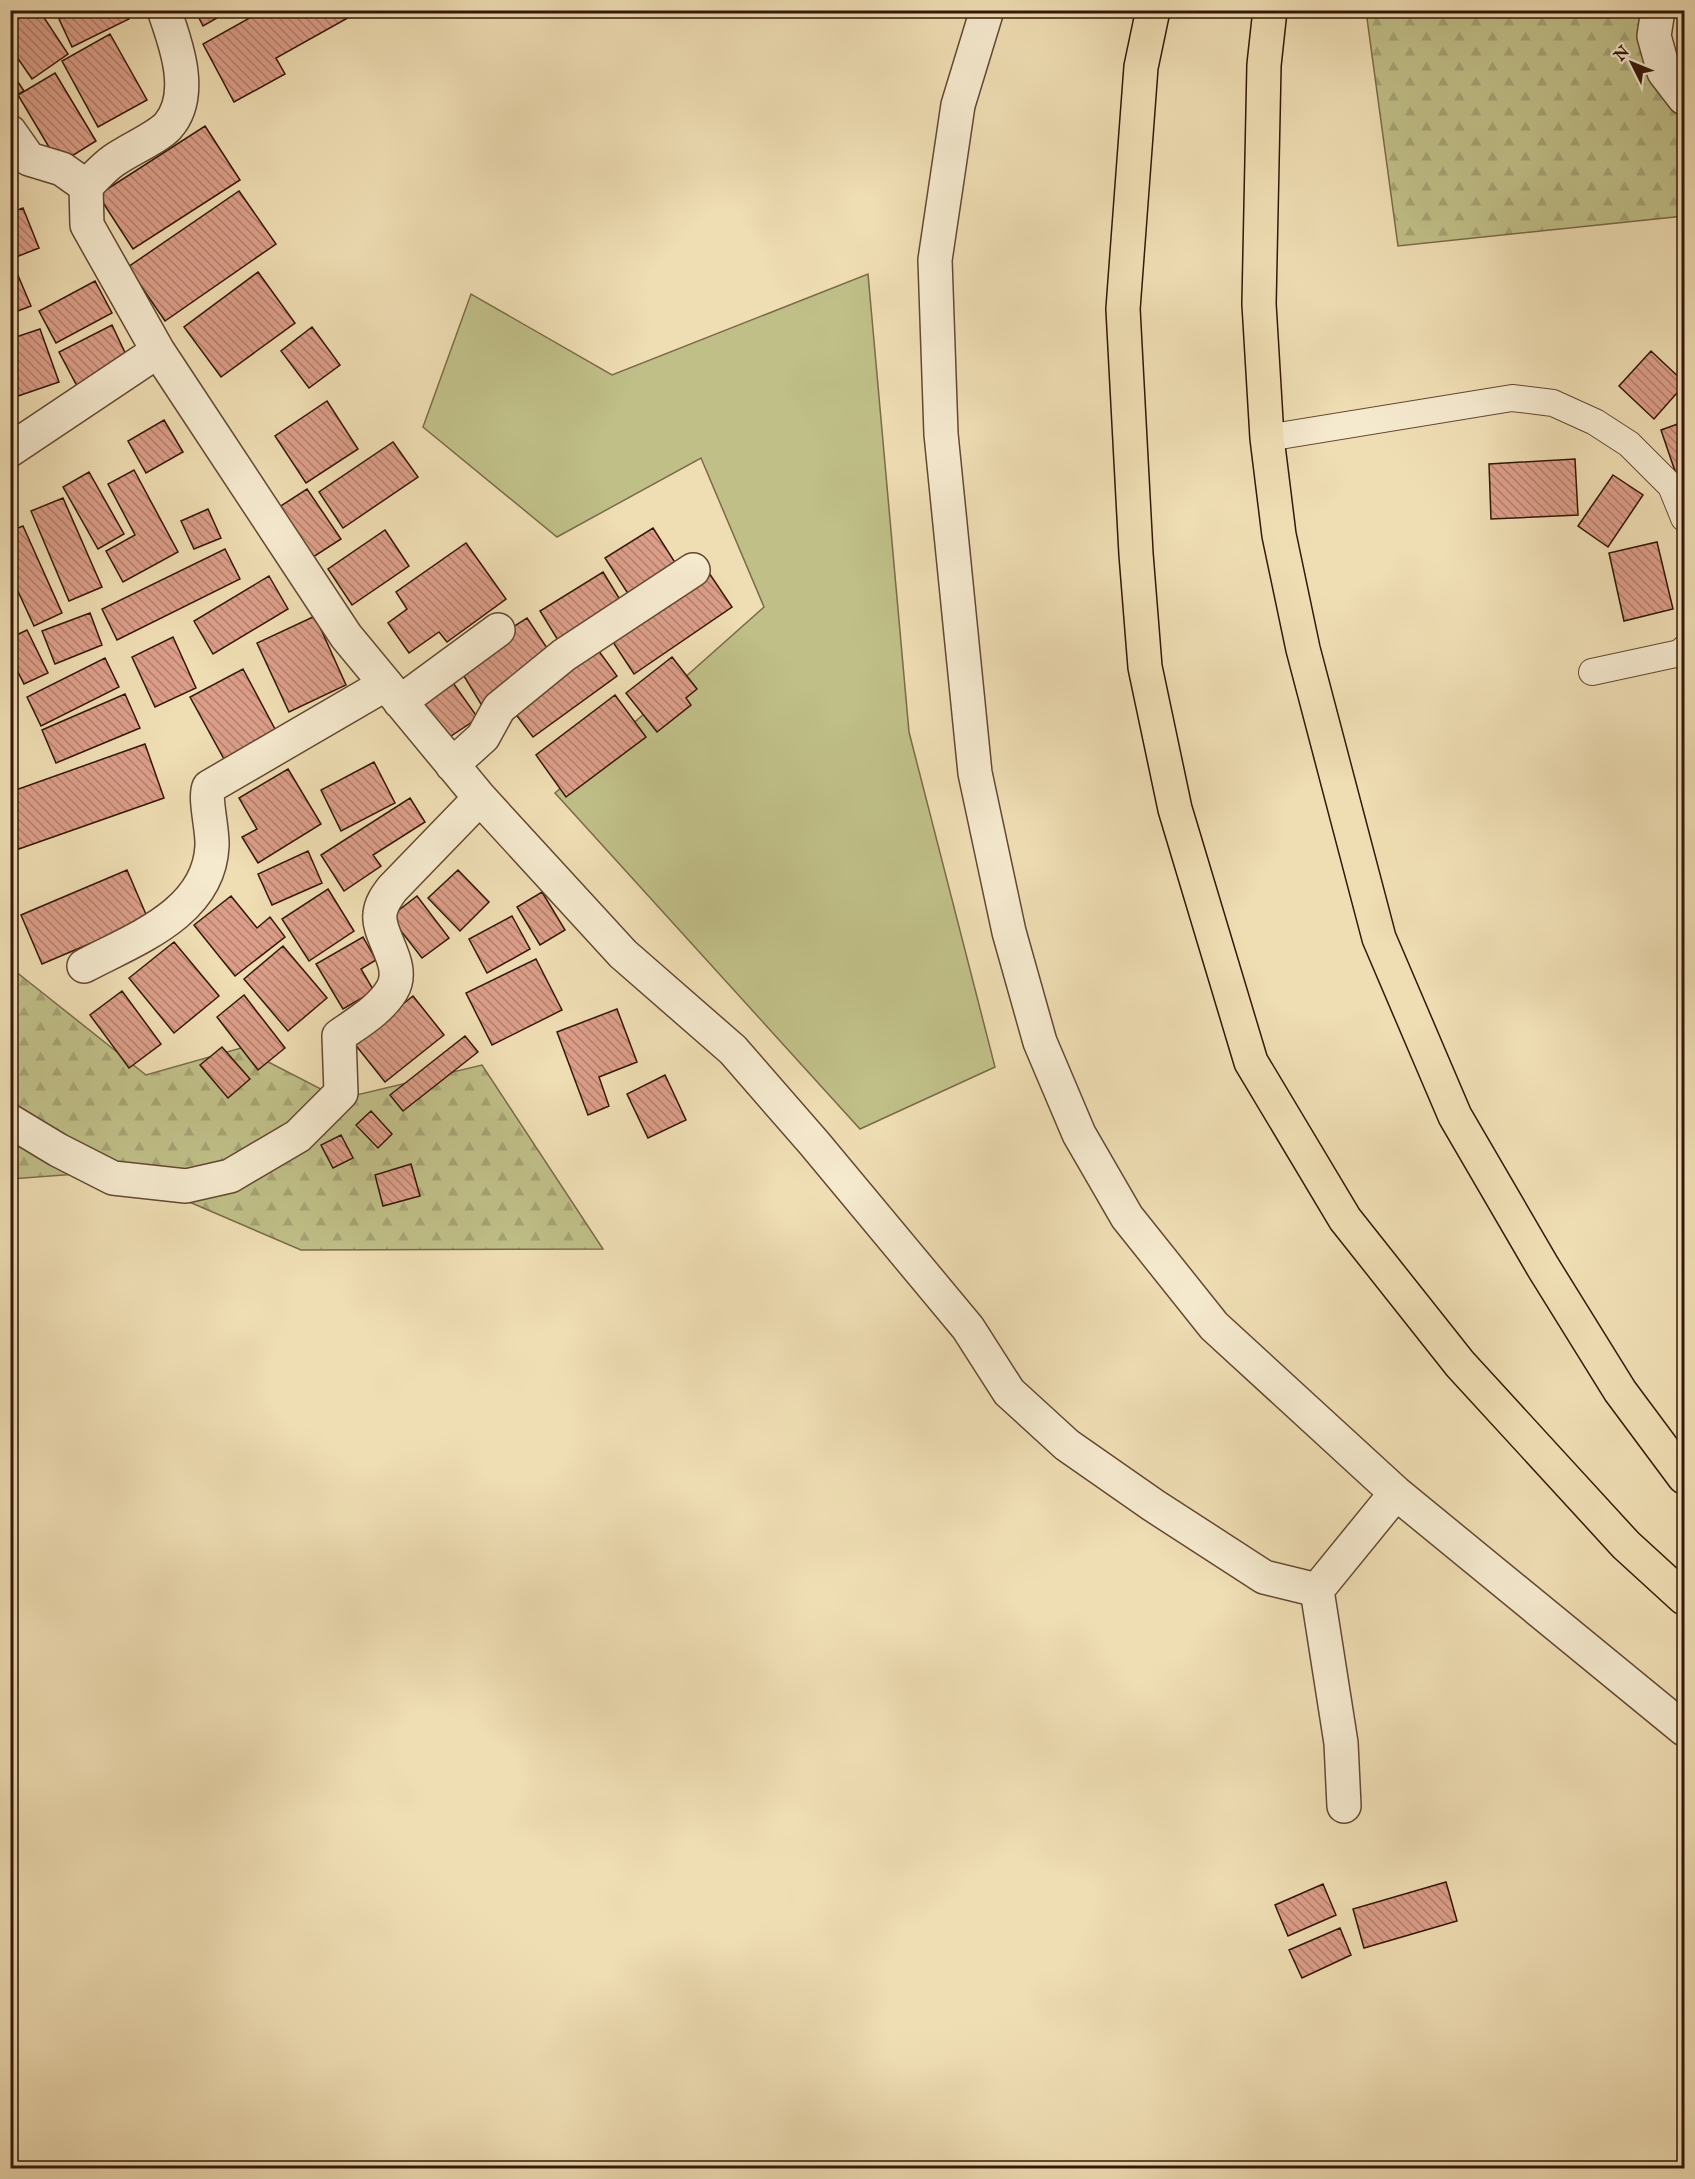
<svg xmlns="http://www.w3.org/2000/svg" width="1695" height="2179" viewBox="0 0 1695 2179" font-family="'IM FELL English',serif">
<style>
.grass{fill:#c0bf88;stroke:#7a6b48;stroke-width:1.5}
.forest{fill:url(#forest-firs);stroke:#7a6b48;stroke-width:1.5}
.building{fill:url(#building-back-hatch);stroke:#341707;stroke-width:1.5}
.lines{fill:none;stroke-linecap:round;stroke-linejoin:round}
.service-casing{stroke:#634832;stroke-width:28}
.minor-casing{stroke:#634832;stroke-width:36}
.motorway-casing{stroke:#341707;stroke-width:36}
.service{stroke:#f5e9ce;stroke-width:26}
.minor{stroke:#f5e9ce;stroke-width:33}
.motorway{stroke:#efddb3;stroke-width:33}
</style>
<defs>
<pattern id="forest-firs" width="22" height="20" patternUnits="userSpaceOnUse" patternTransform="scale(1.5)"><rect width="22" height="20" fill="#c0bf88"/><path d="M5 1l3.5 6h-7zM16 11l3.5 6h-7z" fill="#a6a374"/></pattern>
<pattern id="building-back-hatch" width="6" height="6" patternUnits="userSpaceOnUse" patternTransform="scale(1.5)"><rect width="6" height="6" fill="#dc9e89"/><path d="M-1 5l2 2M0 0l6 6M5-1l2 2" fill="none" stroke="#b3806e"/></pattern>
</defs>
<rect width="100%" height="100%" fill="#efddb3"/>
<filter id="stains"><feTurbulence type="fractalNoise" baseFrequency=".00333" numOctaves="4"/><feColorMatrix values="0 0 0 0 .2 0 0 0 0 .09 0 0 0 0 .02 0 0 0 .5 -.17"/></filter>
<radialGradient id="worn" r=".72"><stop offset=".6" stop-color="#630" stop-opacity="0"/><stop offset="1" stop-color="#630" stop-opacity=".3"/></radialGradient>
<path class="grass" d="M 868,274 L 909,732 L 995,1067 L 860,1129 L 555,793 L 764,607 L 701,458 L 557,537 L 423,427 L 471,294 L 612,375 Z"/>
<path class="forest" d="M 1366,11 L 1658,11 L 1684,101 L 1684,216 L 1398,246 Z
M 10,967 L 146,1075 L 241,1048 L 340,1099 L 482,1065 L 603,1249 L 301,1250 L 117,1171 L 11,1179 Z"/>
<path class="building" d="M 31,10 L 39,10 L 68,54 L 32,79 L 10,47 L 10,24 Z
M 77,10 L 125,10 L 129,19 L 72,47 L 59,19 Z
M 195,10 L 231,10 L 203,26 Z
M 264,10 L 362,10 L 276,58 L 285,74 L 234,102 L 203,44 Z
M 110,34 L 147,100 L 98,127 L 62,61 Z
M 10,70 L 24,91 L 10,99 Z
M 55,73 L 96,141 L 59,164 L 18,95 Z
M 205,126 L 240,180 L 133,249 L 98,195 Z
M 239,191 L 276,244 L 165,321 L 128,267 Z
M 23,208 L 39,248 L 11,259 L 31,306 L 10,314 L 10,213 Z
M 258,272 L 295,323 L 221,377 L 184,327 Z
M 95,281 L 112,313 L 56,343 L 39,311 Z
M 112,325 L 128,359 L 77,386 L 59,352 Z
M 312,327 L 340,365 L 309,388 L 281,351 Z
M 40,329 L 59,382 L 18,396 L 10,374 L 10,339 Z
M 1651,351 L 1684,382 L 1684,385 L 1654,419 L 1619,386 Z
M 327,401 L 358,449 L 306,483 L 275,436 Z
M 164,420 L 183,452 L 146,473 L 128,441 Z
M 1683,422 L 1684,481 L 1679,483 L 1661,430 Z
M 393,442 L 418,477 L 343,528 L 319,492 Z
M 1575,459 L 1578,515 L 1491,519 L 1489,464 Z
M 134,470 L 178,552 L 123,582 L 106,551 L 135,535 L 108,484 Z
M 89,472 L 124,534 L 98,549 L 63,487 Z
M 1613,475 L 1643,495 L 1608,547 L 1578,526 Z
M 307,489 L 341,539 L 307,561 L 273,511 Z
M 63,498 L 102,587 L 69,601 L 31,511 Z
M 208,509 L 221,538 L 194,549 L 181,521 Z
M 23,526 L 62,613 L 34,626 L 10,574 L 10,531 Z
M 653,528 L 683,575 L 636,606 L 605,558 Z
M 385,530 L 409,566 L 352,605 L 328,569 Z
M 1657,542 L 1673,609 L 1624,621 L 1609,553 Z
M 466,543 L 506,599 L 447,642 L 439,632 L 409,653 L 388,623 L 407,609 L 396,592 Z
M 225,549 L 240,579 L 117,640 L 102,609 Z
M 707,570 L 732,607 L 634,674 L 609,636 Z
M 603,572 L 627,611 L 564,650 L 540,611 Z
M 269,576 L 288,609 L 213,654 L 194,621 Z
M 90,613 L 102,645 L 55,664 L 42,631 Z
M 315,616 L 346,685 L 289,712 L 257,643 Z
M 527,618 L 555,660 L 484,709 L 456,663 Z
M 27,630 L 48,673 L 24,684 L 10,656 L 10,638 Z
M 173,637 L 196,688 L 155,707 L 132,657 Z
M 593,643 L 617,676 L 533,737 L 508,704 Z
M 672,657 L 697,689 L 686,698 L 691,705 L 657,732 L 626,693 Z
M 105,658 L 119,687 L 41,726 L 27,697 Z
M 243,669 L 276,731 L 224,759 L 190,697 Z
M 446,673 L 478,718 L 445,740 L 414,696 Z
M 125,694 L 140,728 L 56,763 L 42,730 Z
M 615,695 L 646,737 L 566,797 L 536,755 Z
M 145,744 L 164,798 L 16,850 L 10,833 L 10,792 Z
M 374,762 L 395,803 L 341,831 L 321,790 Z
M 288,769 L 321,824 L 258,863 L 242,837 L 257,829 L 239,798 Z
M 410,798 L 425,822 L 373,855 L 381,866 L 344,891 L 321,855 Z
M 308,851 L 322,883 L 272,905 L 258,874 Z
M 127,870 L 148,919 L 42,964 L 21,915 Z
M 458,870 L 489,902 L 460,931 L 428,898 Z
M 328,889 L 354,931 L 309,961 L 282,919 Z
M 542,892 L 565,930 L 540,945 L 517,907 Z
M 231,896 L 257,928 L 270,917 L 285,937 L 235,976 L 194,925 Z
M 417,896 L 449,938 L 422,958 L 390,917 Z
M 512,916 L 530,949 L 487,973 L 469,939 Z
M 363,937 L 376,960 L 361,969 L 374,991 L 343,1009 L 316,964 Z
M 174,942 L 219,996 L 174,1033 L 129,978 Z
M 283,946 L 327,998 L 288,1031 L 244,979 Z
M 536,959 L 562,1010 L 492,1045 L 466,993 Z
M 122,991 L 161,1044 L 129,1068 L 90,1015 Z
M 244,995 L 285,1048 L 258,1070 L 217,1017 Z
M 413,996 L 444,1035 L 385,1082 L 354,1043 Z
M 617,1009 L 637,1062 L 599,1077 L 609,1106 L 588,1115 L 557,1032 Z
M 465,1036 L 478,1052 L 403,1111 L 390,1095 Z
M 222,1047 L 250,1079 L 228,1098 L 200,1065 Z
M 665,1075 L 686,1120 L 648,1138 L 627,1094 Z
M 371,1111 L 392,1134 L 378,1148 L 356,1125 Z
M 341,1135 L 353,1158 L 333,1168 L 321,1145 Z
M 411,1164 L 420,1196 L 383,1206 L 375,1175 Z
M 1446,1882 L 1457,1921 L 1364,1948 L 1353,1909 Z
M 1323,1884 L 1336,1915 L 1288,1936 L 1275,1905 Z
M 1340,1928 L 1351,1955 L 1302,1978 L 1289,1950 Z"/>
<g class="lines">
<defs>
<path id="service" d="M 1267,438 L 1512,398 L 1553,403 L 1595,422 L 1629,444 L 1671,486 L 1684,518
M 1592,672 L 1680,653 L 1684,649"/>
<path id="minor" d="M 164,10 C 176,44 195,95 168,126 C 157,138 128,150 113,161 C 103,168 95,178 86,186 L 87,225 L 158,351 L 346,636 L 480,798 L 623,954 L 733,1050 L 814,1143 L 968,1328 L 1009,1392 L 1067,1445 L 1153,1505 L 1264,1577 L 1317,1590 L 1396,1493
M 987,10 L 958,105 L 935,260 L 941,434 L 975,773 L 1009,932 L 1040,1042 L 1079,1134 L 1127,1217 L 1214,1326 L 1396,1493 L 1684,1729
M 1658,10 L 1654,36 L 1664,72 L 1684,98
M 10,132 L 29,159 L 62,169 L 86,186
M 10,450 L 158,351
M 400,702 L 498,630
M 452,765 L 483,737 L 499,708 L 564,655 L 693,570
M 84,966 C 135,939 209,913 212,846 C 213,830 204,798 209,787 L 386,684
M 10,1121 L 58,1150 L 113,1178 L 186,1186 L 230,1176 L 298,1136 L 341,1093 L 339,1036 C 357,1023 380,1010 392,990 C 407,965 377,936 380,914 C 381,904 386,897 392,889 L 480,798
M 1317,1590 L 1341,1743 L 1344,1806"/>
<path id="motorway" d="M 1153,10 L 1141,67 L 1123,309 L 1136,554 L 1145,667 L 1175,809 L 1251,1062 L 1345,1219 L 1460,1364 L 1626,1545 L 1684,1598
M 1270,10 L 1264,65 L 1259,304 L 1267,438 L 1279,535 L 1303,649 L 1379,938 L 1455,1116 L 1543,1267 L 1620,1391 L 1684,1477"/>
</defs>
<use href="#service" class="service-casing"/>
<use href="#minor" class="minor-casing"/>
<use href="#motorway" class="motorway-casing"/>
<use href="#service" class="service"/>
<use href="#minor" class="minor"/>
<use href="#motorway" class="motorway"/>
</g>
<rect width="1695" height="2179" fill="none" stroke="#efddb3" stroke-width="36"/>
<rect x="12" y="12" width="1671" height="2155" fill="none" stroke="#341707" stroke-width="3"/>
<rect x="18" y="18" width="1659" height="2143" fill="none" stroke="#341707" stroke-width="1.5"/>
<g transform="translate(1632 63) rotate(313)" stroke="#f5e9ce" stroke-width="4.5" paint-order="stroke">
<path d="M0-4.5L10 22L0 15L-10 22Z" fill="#341707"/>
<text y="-9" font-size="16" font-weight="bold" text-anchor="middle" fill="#341707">N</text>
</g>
<rect width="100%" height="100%" filter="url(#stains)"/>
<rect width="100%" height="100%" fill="url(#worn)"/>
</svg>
